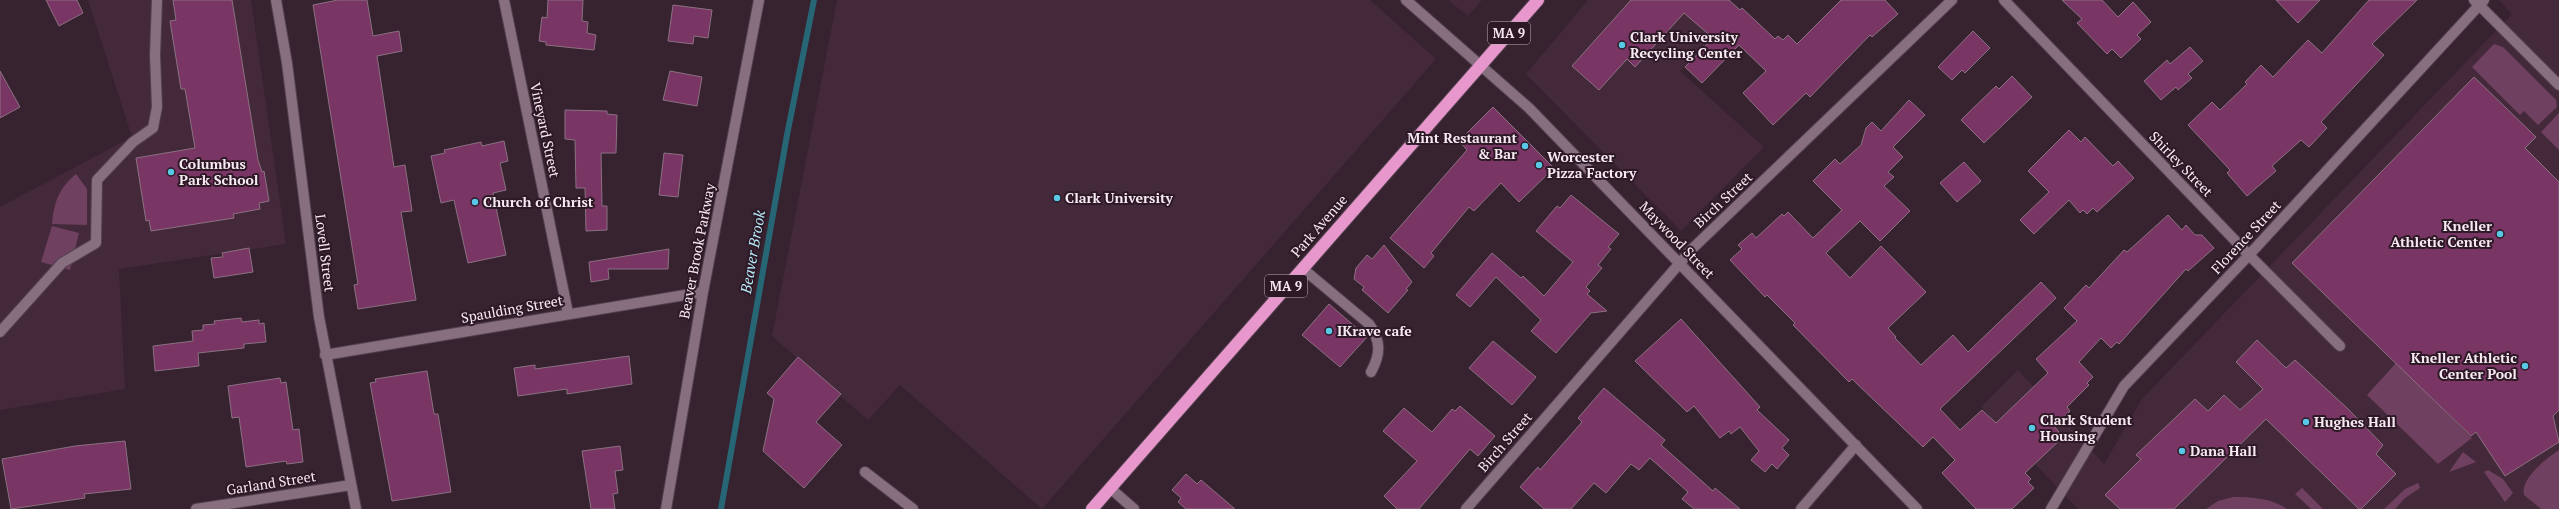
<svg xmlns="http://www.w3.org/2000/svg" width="2559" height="509" viewBox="0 0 2559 509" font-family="'PT Serif',serif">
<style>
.built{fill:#44293b}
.green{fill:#6f405f}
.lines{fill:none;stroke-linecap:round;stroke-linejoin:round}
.stream{stroke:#266675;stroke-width:6}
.building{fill:#793564;stroke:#8b7181}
.minor-casing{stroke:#52414d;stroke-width:12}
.highway-casing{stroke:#52414d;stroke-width:14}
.minor{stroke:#886f7f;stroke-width:10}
.highway{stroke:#e797cb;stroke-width:12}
.poi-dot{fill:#59c8e4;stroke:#2d1926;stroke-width:1.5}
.labels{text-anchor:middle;stroke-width:4;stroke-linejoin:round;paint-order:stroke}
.shield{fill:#2d1926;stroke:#bbabb6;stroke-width:1}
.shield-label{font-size:13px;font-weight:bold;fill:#f8eaf3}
.poi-label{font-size:14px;font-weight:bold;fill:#f8eaf3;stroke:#2d1926;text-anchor:start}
.street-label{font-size:14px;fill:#f8eaf3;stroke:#2d1926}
.water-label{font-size:15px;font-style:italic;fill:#b7ebfa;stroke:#2d1926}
</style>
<rect width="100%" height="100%" fill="#372230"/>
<path class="built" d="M 88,0 L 251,0 L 286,244 L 119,269 L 125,389 L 0,410 L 0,207 L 132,137 Z
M 837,0 L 1370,0 L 1436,59 L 1042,509 L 900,385 L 868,420 L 772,336 Z
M 1448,0 L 1482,0 L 1468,16 Z
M 1588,0 L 1729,0 L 1739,9 L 1680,71 L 1764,147 L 1681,231 L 1526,74 Z
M 2499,0 L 2559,0 L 2559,509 L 2078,509 L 1981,407 L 2018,370 L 2104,464 L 2142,399 L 2512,14 Z"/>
<path class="green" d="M 2494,44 L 2503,47 L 2556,100 L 2557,107 L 2538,125 L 2524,111 L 2520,115 L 2472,67 Z
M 2559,113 L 2559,150 L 2541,132 Z
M 76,174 L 87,189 L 87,225 L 52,224 C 54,202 59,188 76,174 Z
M 52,226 L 79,233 L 70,270 L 41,262 Z
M 2396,363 L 2472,438 L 2438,464 L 2367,395 Z
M 2559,450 L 2559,509 L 2541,509 L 2524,495 C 2520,478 2547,458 2559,450 Z
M 2463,452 L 2476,462 L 2449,472 Z
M 2488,470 L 2503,479 L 2513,493 L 2505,502 L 2484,472 Z
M 2418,483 L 2420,488 L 2405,498 L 2395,509 L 2384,509 L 2405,489 Z
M 2302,488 L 2323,509 L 2311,509 L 2295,494 Z
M 2233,497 C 2252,497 2271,498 2287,509 L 2206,509 L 2218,501 Z"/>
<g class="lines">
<path class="stream" d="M 721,509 L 787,135 L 814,0"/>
</g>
<path class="building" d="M 46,0 L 77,0 L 83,13 L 59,26 Z
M 173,0 L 232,0 L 258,160 L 262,172 L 264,171 L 269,201 L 259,203 L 260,209 L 233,214 L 234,218 L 151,231 L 149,220 L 146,221 L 136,158 L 195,148 L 185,89 L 181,89 L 170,21 L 176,20 Z
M 338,0 L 367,0 L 373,36 L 399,31 L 402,51 L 377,56 L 394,167 L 405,165 L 412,211 L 401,212 L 416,300 L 358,309 L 354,285 L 358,284 L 313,5 Z
M 548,0 L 583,0 L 582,21 L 588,22 L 587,33 L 596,35 L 594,50 L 546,45 L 546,42 L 539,41 L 542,17 L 547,18 Z
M 1631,0 L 1729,0 L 1740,10 L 1742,8 L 1775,39 L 1778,36 L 1783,40 L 1788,35 L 1797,44 L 1841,0 L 1885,0 L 1898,14 L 1872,37 L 1870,35 L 1810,97 L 1806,93 L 1773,125 L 1743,93 L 1766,71 L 1739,45 L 1702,83 L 1685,67 L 1713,38 L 1684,13 L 1635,67 L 1627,59 L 1599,90 L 1572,66 Z
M 2062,0 L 2102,0 L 2118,17 L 2133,2 L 2151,22 L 2137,35 L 2141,39 L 2121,58 L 2112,49 L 2107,54 L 2077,23 L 2082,19 Z
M 2276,0 L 2320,0 L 2298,23 Z
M 2369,0 L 2417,0 L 2372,44 L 2384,55 L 2321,122 L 2327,128 L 2309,147 L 2301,140 L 2272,166 L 2276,171 L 2247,196 L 2227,173 L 2230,170 L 2188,125 L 2212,102 L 2220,110 L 2247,84 L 2245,82 L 2261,65 L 2273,77 L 2308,40 L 2322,53 Z
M 673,5 L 712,10 L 708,38 L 694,36 L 693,44 L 668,41 Z
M 1973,31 L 1990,48 L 1965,73 L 1962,70 L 1952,80 L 1938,67 Z
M 2190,47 L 2203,61 L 2188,74 L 2192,78 L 2178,90 L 2176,87 L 2161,100 L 2144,81 L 2167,60 L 2170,64 Z
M 0,71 L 20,107 L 0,118 Z
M 670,71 L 702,77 L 697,106 L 663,100 Z
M 2012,76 L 2032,97 L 1984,143 L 1961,120 L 1996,86 L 1999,89 Z
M 2474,77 L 2536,137 L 2525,148 L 2559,182 L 2559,410 L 2553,416 L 2559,442 L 2505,476 L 2476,432 L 2471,436 L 2292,263 Z
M 1909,100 L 1925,115 L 1893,147 L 1903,157 L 1888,172 L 1894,177 L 1884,186 L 1910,211 L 1880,241 L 1860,221 L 1826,253 L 1850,278 L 1881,246 L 1926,292 L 1888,328 L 1896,337 L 1895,338 L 1921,365 L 1953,335 L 1968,352 L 2041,282 L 2056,298 L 1940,409 L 1960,430 L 1982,410 L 1996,423 L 2048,373 L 2036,359 L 2077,321 L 2064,308 L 2086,285 L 2089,288 L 2124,250 L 2127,252 L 2168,215 L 2182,230 L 2186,225 L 2195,235 L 2202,235 L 2214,248 L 2188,271 L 2186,269 L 2119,344 L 2117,342 L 2111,348 L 2101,338 L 2079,362 L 2093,377 L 2087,383 L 2089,385 L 2067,407 L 2070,411 L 2054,426 L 2063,437 L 2025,473 L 2031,479 L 2028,482 L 2034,488 L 2012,509 L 1976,509 L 1942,473 L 1955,460 L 1933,437 L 1923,447 L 1852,379 L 1849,382 L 1793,325 L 1795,323 L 1767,295 L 1765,297 L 1730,260 L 1742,249 L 1738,245 L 1752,233 L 1756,238 L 1782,214 L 1784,216 L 1788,212 L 1813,238 L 1842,210 L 1813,181 L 1835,159 L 1840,164 L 1861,145 L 1866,128 L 1872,122 L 1881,131 Z
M 1493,107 L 1554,168 L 1519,202 L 1501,183 L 1474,211 L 1469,207 L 1431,253 L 1434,256 L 1424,268 L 1390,238 L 1467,150 L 1459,141 Z
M 565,110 L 607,111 L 607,114 L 617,115 L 616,153 L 601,153 L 602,206 L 607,206 L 607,230 L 586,231 L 585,188 L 576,188 L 575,140 L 565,139 Z
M 2069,130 L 2081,142 L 2085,137 L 2113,166 L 2118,161 L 2134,178 L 2097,212 L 2093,208 L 2087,214 L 2083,210 L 2080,213 L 2069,200 L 2034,234 L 2020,220 L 2049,192 L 2028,171 Z
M 504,141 L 508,161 L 500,163 L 506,190 L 493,193 L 506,255 L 468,263 L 454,200 L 441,203 L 431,156 L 445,153 L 444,150 L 481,142 L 482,146 Z
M 664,153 L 683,155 L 678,197 L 659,195 Z
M 1964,162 L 1981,181 L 1957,202 L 1940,183 Z
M 1571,195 L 1619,234 L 1608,247 L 1611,249 L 1598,265 L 1602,268 L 1586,287 L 1590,291 L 1587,294 L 1607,311 L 1591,313 L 1556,353 L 1531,331 L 1541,320 L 1496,277 L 1470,307 L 1456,295 L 1492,253 L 1521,278 L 1523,276 L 1544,296 L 1573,262 L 1536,231 L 1557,206 L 1560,208 Z
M 1384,245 L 1412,282 L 1406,289 L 1408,290 L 1388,313 L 1362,290 L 1364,287 L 1354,279 L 1356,268 L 1367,255 L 1372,259 Z
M 249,248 L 253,272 L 214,278 L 211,258 L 223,257 L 222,253 Z
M 669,249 L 668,269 L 608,269 L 609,279 L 591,282 L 589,262 Z
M 1329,304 L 1367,337 L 1340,367 L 1302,335 Z
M 241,318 L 242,322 L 259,320 L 259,324 L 264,323 L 266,342 L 244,344 L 244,348 L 198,353 L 199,366 L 155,371 L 153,346 L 193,341 L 192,331 L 203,330 L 203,325 L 215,324 L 214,321 Z
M 1681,319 L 1760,407 L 1757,410 L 1789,440 L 1782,448 L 1789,455 L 1777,469 L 1772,464 L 1765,472 L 1751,460 L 1759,451 L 1740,427 L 1731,434 L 1729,431 L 1720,438 L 1694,406 L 1687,412 L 1635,361 Z
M 2257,340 L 2286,368 L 2295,360 L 2347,408 L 2383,445 L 2376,454 L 2396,474 L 2361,509 L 2359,509 L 2266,419 L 2174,509 L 2120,509 L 2105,495 L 2141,459 L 2136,455 L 2195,399 L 2208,411 L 2224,395 L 2240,410 L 2263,389 L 2236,362 Z
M 1493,341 L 1536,377 L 1512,405 L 1469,368 Z
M 629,356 L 632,384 L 567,394 L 567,389 L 518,396 L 514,368 L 535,365 L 535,369 Z
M 798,357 L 841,394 L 816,422 L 842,445 L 804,488 L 763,451 L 774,399 L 767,393 Z
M 427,371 L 434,414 L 438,414 L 451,492 L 392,501 L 370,383 L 376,382 L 375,379 Z
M 280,378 L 281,383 L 286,382 L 293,430 L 299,429 L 303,462 L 287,464 L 286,461 L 246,467 L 239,417 L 232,418 L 228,386 Z
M 1604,388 L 1665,440 L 1661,445 L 1713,491 L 1715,488 L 1740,509 L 1694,509 L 1682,499 L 1688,492 L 1650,458 L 1639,470 L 1631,464 L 1606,493 L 1594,483 L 1571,509 L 1544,509 L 1520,487 L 1538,467 L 1540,470 L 1582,422 L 1578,418 Z
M 1460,406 L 1495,436 L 1478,456 L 1470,449 L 1419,509 L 1397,509 L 1384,496 L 1417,461 L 1383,431 L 1404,408 L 1432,432 L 1452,409 L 1455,411 Z
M 125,441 L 131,489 L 84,494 L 85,498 L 11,509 L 2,459 L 75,446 Z
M 620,446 L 623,470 L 615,471 L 618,493 L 613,494 L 615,509 L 591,509 L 582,451 Z
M 1186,474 L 1197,484 L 1201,480 L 1235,509 L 1186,509 L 1178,502 L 1181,498 L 1172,490 Z"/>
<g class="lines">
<defs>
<path id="minor" d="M 276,0 L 287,63 L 319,317 L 356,509
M 504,0 L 568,313
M 1406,0 L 1529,108 L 1917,509
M 2004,0 L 2249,255 L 2340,346
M 2474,0 L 2559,85
M 1302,268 L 1369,324 C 1381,341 1381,354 1371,372
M 0,332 L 62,263 L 96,243 L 97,180 L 133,142 L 153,128 L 157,107 L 155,55 L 157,0
M 325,355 L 703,292
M 865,472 L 913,509
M 1110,488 L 1134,509
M 196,509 L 351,485
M 666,509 L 703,292 L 759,0
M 1466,509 L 1693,248 L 1952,0
M 1801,509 L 1856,445
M 2051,509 L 2124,386 L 2249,255 L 2484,0"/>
<path id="highway" d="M 1092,509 L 1538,0"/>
</defs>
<use href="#minor" class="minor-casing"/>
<use href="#highway" class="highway-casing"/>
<use href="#minor" class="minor"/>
<use href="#highway" class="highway"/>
</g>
<g class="poi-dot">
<circle cx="1622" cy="45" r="4"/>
<circle cx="1525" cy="146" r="4"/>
<circle cx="1539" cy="165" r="4"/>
<circle cx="171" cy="172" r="4"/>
<circle cx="1057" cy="198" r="4"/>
<circle cx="475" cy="202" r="4"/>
<circle cx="2500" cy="234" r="4"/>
<circle cx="1329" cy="331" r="4"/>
<circle cx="2525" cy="366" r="4"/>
<circle cx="2306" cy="422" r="4"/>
<circle cx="2032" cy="428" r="4"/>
<circle cx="2182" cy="451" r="4"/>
</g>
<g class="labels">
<g class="shield">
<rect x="1488" y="22" width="42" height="22" rx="3"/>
<rect x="1265" y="275" width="42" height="22" rx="3"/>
</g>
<g class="shield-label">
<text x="1509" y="38">MA 9</text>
<text x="1286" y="291">MA 9</text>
</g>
<g class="poi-label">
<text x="1630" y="42">Clark University<tspan x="1630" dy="16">Recycling Center</tspan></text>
<text x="1517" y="143" text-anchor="end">Mint Restaurant<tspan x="1517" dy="16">&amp; Bar</tspan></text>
<text x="1547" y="162">Worcester<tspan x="1547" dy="16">Pizza Factory</tspan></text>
<text x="179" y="169">Columbus<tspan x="179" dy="16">Park School</tspan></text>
<text x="1065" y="203">Clark University</text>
<text x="483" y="207">Church of Christ</text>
<text x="2492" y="231" text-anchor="end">Kneller<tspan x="2492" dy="16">Athletic Center</tspan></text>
<text x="1337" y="336">IKrave cafe</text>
<text x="2517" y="363" text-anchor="end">Kneller Athletic<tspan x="2517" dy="16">Center Pool</tspan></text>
<text x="2040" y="425">Clark Student<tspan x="2040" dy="16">Housing</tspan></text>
<text x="2314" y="427">Hughes Hall</text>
<text x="2190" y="456">Dana Hall</text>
</g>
<g class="street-label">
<text transform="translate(545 130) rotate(78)" y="5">Vineyard Street</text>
<text transform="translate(2181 164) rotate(46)" y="5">Shirley Street</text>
<text transform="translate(1723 200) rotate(-43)" y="5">Birch Street</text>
<text transform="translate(1319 226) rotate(-49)" y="5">Park Avenue</text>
<text transform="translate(2246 237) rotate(-47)" y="5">Florence Street</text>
<text transform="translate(1677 240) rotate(46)" y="5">Maywood Street</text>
<text transform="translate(697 251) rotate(-79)" y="5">Beaver Brook Parkway</text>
<text transform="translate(325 253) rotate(83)" y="5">Lovell Street</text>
<text transform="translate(512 309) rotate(-10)" y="5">Spaulding Street</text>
<text transform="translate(1505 442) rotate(-49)" y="5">Birch Street</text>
<text transform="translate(271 483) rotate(-9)" y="5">Garland Street</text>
</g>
<g class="water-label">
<text transform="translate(753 252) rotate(-80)" y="5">Beaver Brook</text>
</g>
</g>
</svg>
